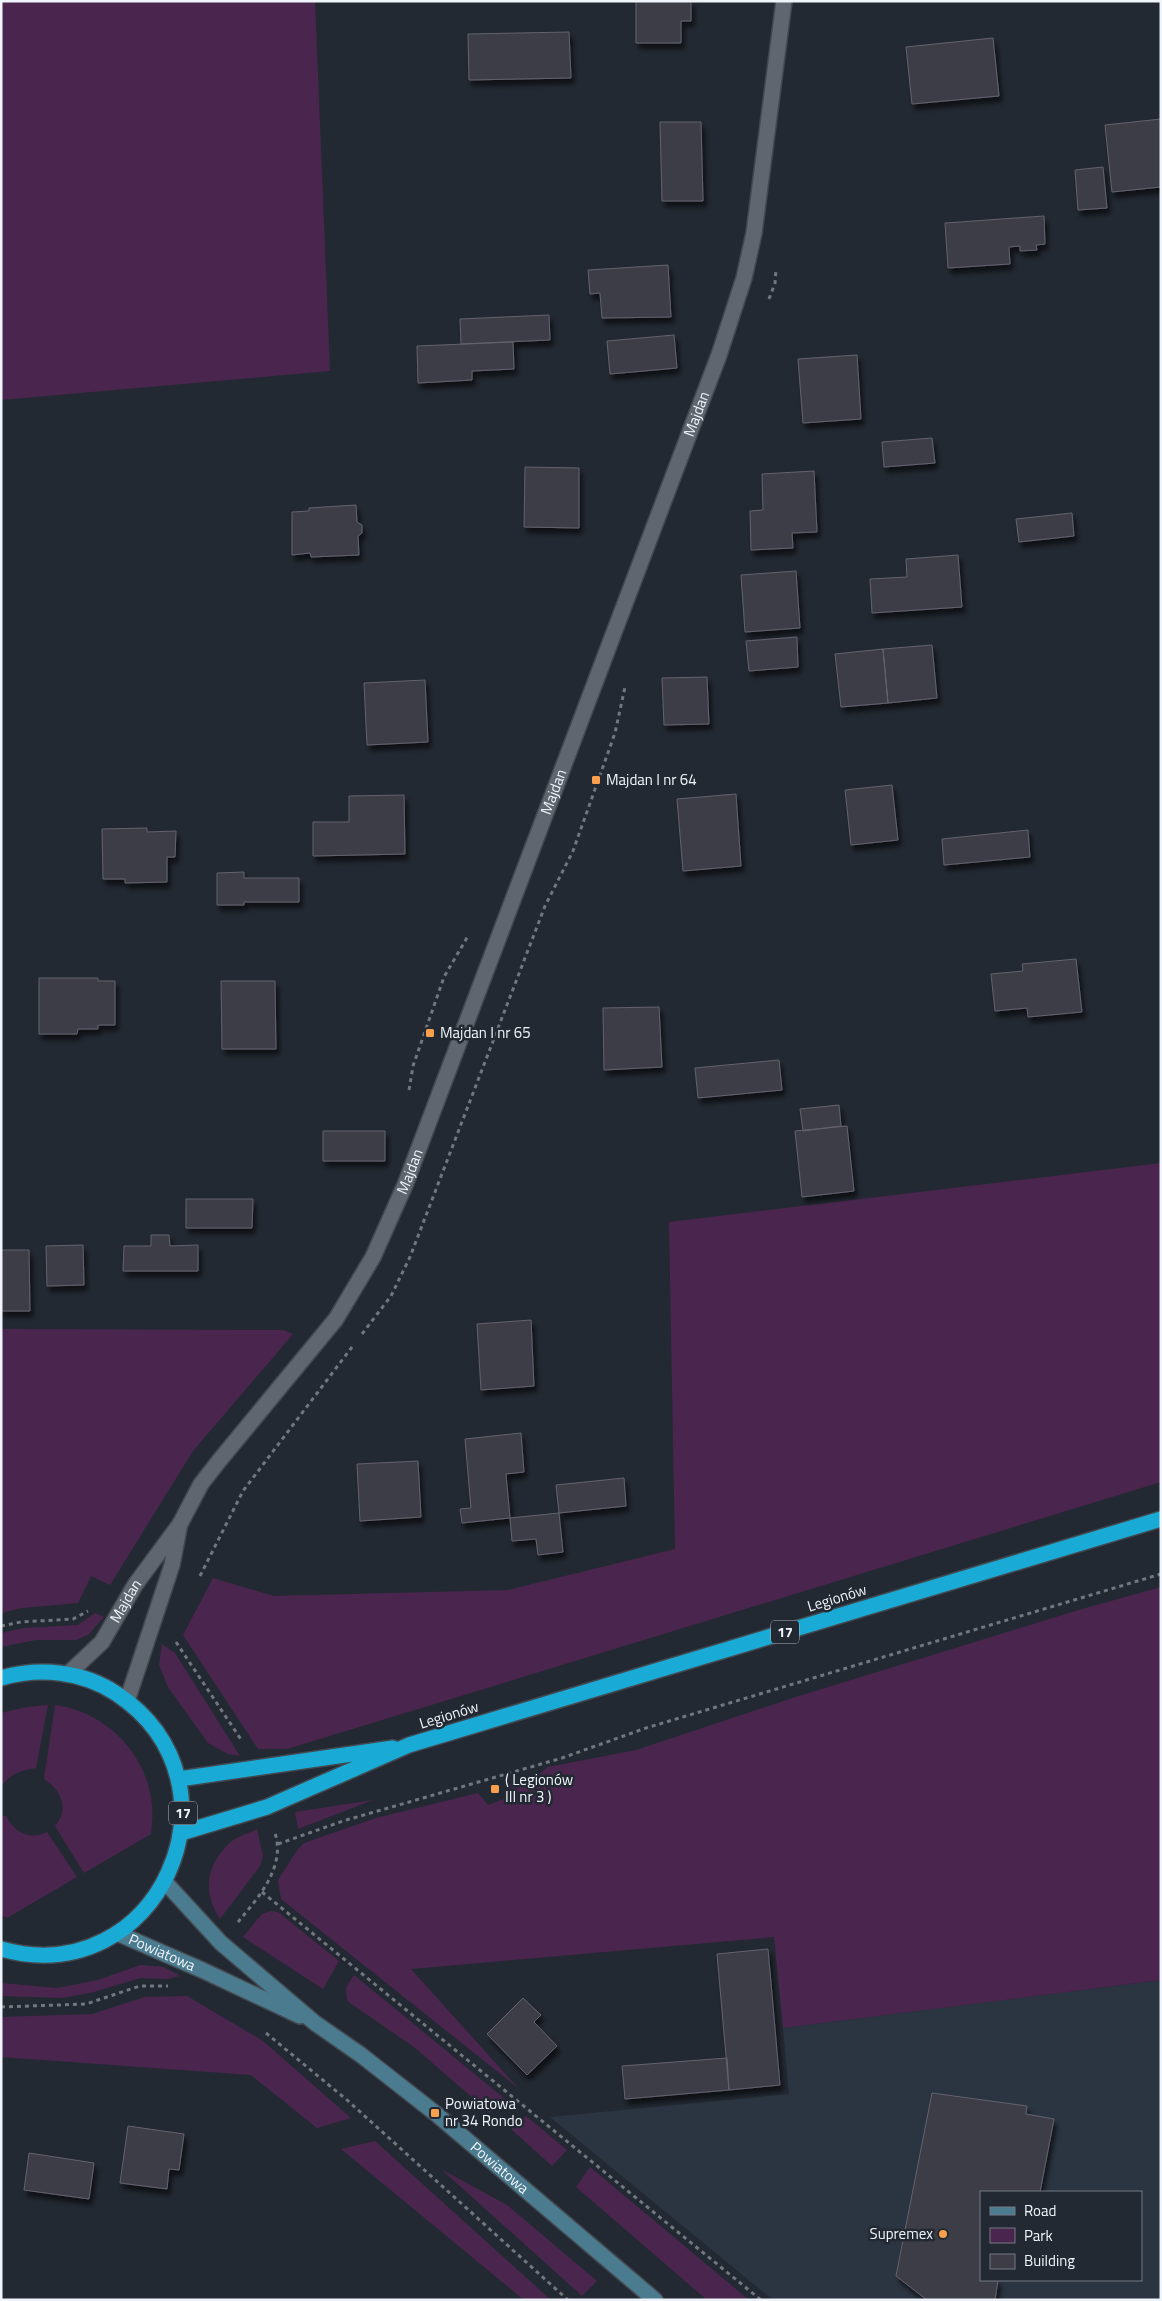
<svg xmlns="http://www.w3.org/2000/svg" width="1162" height="2301" viewBox="0 0 1162 2301" font-family="'Titillium Web',sans-serif">
<style>
.built{fill:#2b3542;fill-rule:evenodd}
.green{fill:#4a264f}
.building{fill:#3e3d47;stroke:#63626e;filter:url(#shadow)}
.lines{fill:none;stroke-linecap:round;stroke-linejoin:round}
.street-casing{stroke:#43484f;stroke-width:18}
.secondary-casing{stroke:#43484f;stroke-width:18}
.highway-casing{stroke:#43484f;stroke-width:18}
.path{stroke:#71777f;stroke-width:3;stroke-dasharray:4 4;stroke-linecap:butt}
.street{stroke:#5f6670;stroke-width:15}
.secondary{stroke:#4a7b8f;stroke-width:15}
.highway{stroke:#19abd6;stroke-width:15}
.poi-dot{fill:#fa9f4e;stroke:#232932;stroke-width:2}
.labels{text-anchor:middle;stroke-width:5;stroke-linejoin:round;paint-order:stroke}
.shield{fill:#232932;stroke:#b2b8bf;stroke-width:1}
.shield-label{font-size:14px;font-weight:bold;fill:#f0f5fb}
.street-label{font-size:15px;fill:#f0f5fb;stroke:#232932}
.poi-label{font-size:15px;fill:#f0f5fb;stroke:#232932;text-anchor:start}
</style>
<defs>
<filter id="shadow"><feDropShadow dx="3" dy="5.5" stdDeviation="2.5" flood-color="#0009"/></filter>
</defs>
<rect width="100%" height="100%" fill="#232932"/>
<path class="built" d="M 1161,1980 L 1161,2300 L 773,2300 L 550,2117 L 789,2094 L 783,2028 ZM 981,2192 L 1141,2192 L 1141,2280 L 981,2280 Z"/>
<path class="green" d="M 1,1 L 315,1 L 330,371 L 1,400 Z
M 1161,1163 L 1161,1482 L 287,1749 L 258,1749 L 183,1635 L 213,1578 L 274,1596 L 508,1590 L 675,1549 L 669,1222 Z
M 1,1329 L 283,1330 L 293,1334 L 193,1451 L 110,1585 L 91,1576 L 78,1603 L 22,1608 L 1,1613 Z
M 1161,1587 L 1161,1980 L 783,2028 L 774,1937 L 411,1969 L 518,2088 L 281,1899 L 278,1880 L 298,1849 L 304,1843 L 376,1818 L 478,1793 L 488,1805 L 512,1796 L 508,1784 L 539,1774 L 548,1767 L 636,1750 L 799,1696 L 1082,1609 Z
M 95,1613 L 104,1617 L 88,1635 L 76,1640 L 36,1640 L 1,1647 L 1,1633 L 24,1628 L 78,1625 Z
M 162,1644 L 175,1653 L 240,1756 L 228,1754 L 208,1743 L 168,1687 L 159,1665 Z
M 48,1705 L 36,1768 C 22,1770 9,1774 1,1787 L 1,1713 L 26,1707 Z
M 55,1705 C 106,1712 148,1754 152,1806 C 153,1815 152,1825 151,1834 L 84,1873 L 55,1826 C 70,1810 61,1789 44,1779 Z
M 373,1800 L 298,1829 L 295,1812 Z
M 1,1816 L 6,1816 C 14,1832 30,1841 47,1832 L 77,1877 L 7,1918 L 1,1915 Z
M 257,1829 L 263,1856 L 260,1866 L 220,1919 C 202,1892 206,1863 232,1841 C 239,1836 249,1833 257,1829 Z
M 271,1911 L 278,1912 L 339,1961 L 323,1989 L 243,1937 L 262,1914 Z
M 140,1965 L 164,1967 L 180,1976 L 167,1979 L 140,1978 L 94,1992 L 63,1998 L 1,1996 L 1,1983 L 57,1988 L 98,1980 Z
M 354,1975 L 505,2099 L 490,2113 L 414,2047 L 350,2003 L 347,2000 L 346,1988 Z
M 187,1996 L 263,2041 L 351,2118 L 317,2128 L 251,2075 L 1,2057 L 1,2017 L 92,2014 L 145,1997 Z
M 526,2116 L 567,2150 L 552,2166 L 511,2129 Z
M 375,2141 L 551,2300 L 524,2300 L 341,2149 Z
M 590,2167 L 749,2300 L 707,2300 L 576,2187 Z
M 441,2169 L 507,2205 L 597,2281 L 582,2296 Z"/>
<path class="building" d="M 636,1 L 691,1 L 691,21 L 681,21 L 681,43 L 636,43 Z
M 569,32 L 571,78 L 469,80 L 468,34 Z
M 993,38 L 999,96 L 912,104 L 906,47 Z
M 1161,119 L 1161,187 L 1112,192 L 1105,125 Z
M 660,122 L 701,122 L 703,201 L 662,201 Z
M 1103,167 L 1107,208 L 1078,210 L 1075,170 Z
M 1044,216 L 1045,244 L 1036,245 L 1037,250 L 1020,251 L 1020,246 L 1009,247 L 1010,264 L 948,268 L 945,223 Z
M 668,265 L 671,317 L 602,318 L 600,293 L 590,294 L 588,270 Z
M 549,315 L 550,340 L 461,344 L 460,319 Z
M 674,335 L 677,368 L 610,374 L 607,341 Z
M 513,342 L 514,369 L 472,371 L 472,380 L 418,383 L 417,346 Z
M 857,355 L 861,419 L 803,423 L 798,359 Z
M 932,438 L 935,463 L 884,467 L 882,442 Z
M 525,467 L 579,468 L 579,528 L 524,527 Z
M 814,471 L 817,532 L 792,533 L 793,548 L 751,550 L 750,511 L 763,510 L 762,474 Z
M 356,505 L 357,522 L 362,525 L 362,533 L 358,536 L 359,555 L 311,557 L 310,553 L 292,555 L 292,512 L 309,511 L 309,508 Z
M 1072,513 L 1074,536 L 1019,542 L 1016,519 Z
M 958,555 L 962,607 L 872,613 L 870,579 L 907,577 L 906,559 Z
M 796,571 L 800,628 L 745,632 L 741,575 Z
M 797,637 L 798,667 L 749,671 L 746,641 Z
M 932,645 L 937,698 L 888,703 L 883,649 Z
M 883,649 L 888,703 L 841,707 L 835,654 Z
M 707,677 L 709,724 L 664,725 L 662,678 Z
M 425,680 L 428,742 L 367,745 L 364,683 Z
M 892,785 L 898,840 L 851,845 L 845,790 Z
M 736,794 L 741,866 L 683,871 L 677,799 Z
M 404,795 L 405,854 L 313,856 L 313,822 L 349,822 L 349,796 Z
M 147,828 L 147,832 L 176,831 L 175,857 L 167,857 L 167,882 L 125,883 L 125,879 L 103,879 L 102,829 Z
M 1028,830 L 1030,857 L 944,865 L 942,839 Z
M 244,872 L 244,878 L 299,878 L 299,902 L 244,902 L 244,905 L 217,905 L 217,873 Z
M 1076,959 L 1082,1012 L 1028,1017 L 1027,1008 L 995,1011 L 991,974 L 1023,971 L 1022,964 Z
M 39,978 L 98,978 L 98,981 L 115,981 L 115,1025 L 98,1025 L 98,1029 L 78,1029 L 77,1034 L 39,1034 Z
M 221,981 L 275,981 L 276,1049 L 222,1049 Z
M 659,1007 L 662,1067 L 604,1070 L 603,1008 Z
M 779,1060 L 782,1090 L 698,1098 L 695,1068 Z
M 839,1105 L 841,1126 L 803,1131 L 800,1109 Z
M 847,1126 L 854,1191 L 802,1197 L 795,1131 Z
M 323,1131 L 385,1131 L 385,1161 L 323,1161 Z
M 186,1199 L 253,1199 L 252,1228 L 186,1228 Z
M 151,1235 L 169,1235 L 170,1246 L 198,1245 L 198,1271 L 123,1271 L 124,1246 L 151,1246 Z
M 83,1245 L 84,1285 L 47,1286 L 46,1246 Z
M 1,1250 L 29,1250 L 30,1311 L 1,1311 Z
M 531,1320 L 534,1386 L 481,1390 L 477,1324 Z
M 521,1433 L 524,1472 L 506,1474 L 510,1518 L 462,1523 L 460,1509 L 471,1508 L 465,1439 Z
M 418,1461 L 421,1517 L 360,1521 L 357,1464 Z
M 624,1478 L 626,1506 L 559,1513 L 556,1485 Z
M 559,1513 L 563,1552 L 538,1555 L 536,1539 L 512,1541 L 510,1518 Z
M 768,1949 L 780,2085 L 729,2090 L 717,1954 Z
M 523,1998 L 541,2015 L 534,2022 L 557,2046 L 527,2075 L 487,2034 Z
M 727,2058 L 729,2090 L 625,2099 L 622,2066 Z
M 932,2093 L 1027,2106 L 1026,2114 L 1054,2119 L 1040,2192 L 981,2192 L 981,2280 L 998,2280 L 995,2300 L 927,2300 L 896,2276 Z
M 128,2126 L 184,2134 L 179,2170 L 169,2169 L 167,2189 L 120,2183 Z
M 29,2153 L 94,2163 L 89,2199 L 24,2190 Z"/>
<g class="lines">
<defs>
<g id="street">
<path id="s1" d="M 68,1674 L 102,1642 L 135,1585 L 180,1524 L 201,1484 L 219,1461 L 336,1319 L 373,1257 L 405,1185 L 719,355 L 744,278 L 754,233 L 784,1"/>
<path d="M 127,1701 L 172,1565 L 179,1528"/>
</g>
<g id="secondary">
<path id="s2" d="M 165,1882 L 221,1943 L 315,2023 L 361,2055 L 435,2113 L 655,2300"/>
<path id="s3" d="M 117,1933 L 202,1970 L 300,2016"/>
</g>
<path id="highway" d="M 1,1678 C 40,1667 83,1671 117,1694 C 252,1785 158,1993 1,1949
M 179,1779 L 393,1748
M 181,1833 L 267,1807 L 409,1745 L 1161,1519"/>
</defs>
<use href="#street" class="street-casing"/>
<use href="#secondary" class="secondary-casing"/>
<use href="#highway" class="highway-casing"/>
<path class="path" d="M 769,299 L 775,283 L 776,269
M 409,1090 L 413,1066 L 444,977 L 468,936
M 362,1334 L 391,1296 L 410,1257 L 545,906 L 573,851 L 615,733 L 625,687
M 200,1576 L 243,1491 L 352,1347
M 1,1626 L 21,1622 L 73,1619 L 88,1611
M 176,1642 L 242,1741
M 278,1844 L 343,1821 L 562,1758 L 646,1728 L 1161,1574
M 262,1892 L 761,2300
M 238,1922 C 258,1898 286,1867 275,1833
M 1,2007 L 86,2004 L 140,1986 L 168,1986
M 266,2033 L 347,2100 L 568,2300"/>
<use href="#street" class="street"/>
<use href="#secondary" class="secondary"/>
<use href="#highway" class="highway"/>
</g>
<g class="poi-dot">
<rect x="591" y="775" width="10" height="10" rx="2.5"/>
<rect x="425" y="1028" width="10" height="10" rx="2.5"/>
<rect x="490" y="1784" width="10" height="10" rx="2.5"/>
<rect x="430" y="2108" width="10" height="10" rx="2.5"/>
<circle cx="943" cy="2234" r="5"/>
</g>
<g class="labels">
<g class="shield">
<rect x="771" y="1620.5" width="28" height="23" rx="4"/>
<rect x="169" y="1801.5" width="28" height="23" rx="4"/>
</g>
<g class="shield-label">
<text x="785" y="1637">17</text>
<text x="183" y="1818">17</text>
</g>
<g class="street-label">
<text dy="5" stroke="none"><textPath href="#s1" startOffset="1422">Majdan</textPath></text>
<text dy="5" stroke="none"><textPath href="#s1" startOffset="1018">Majdan</textPath></text>
<text dy="5" stroke="none"><textPath href="#s1" startOffset="612">Majdan</textPath></text>
<text transform="translate(837 1598) rotate(-17)" y="5">Legionów</text>
<text dy="5" stroke="none"><textPath href="#s1" startOffset="94">Majdan</textPath></text>
<text transform="translate(449 1715) rotate(-17)" y="5">Legionów</text>
<text dy="5" stroke="none"><textPath href="#s3" startOffset="49">Powiatowa</textPath></text>
<text dy="5" stroke="none"><textPath href="#s2" startOffset="441">Powiatowa</textPath></text>
</g>
<g class="poi-label">
<text x="606" y="785">Majdan I nr 64</text>
<text x="440" y="1038">Majdan I nr 65</text>
<text x="505" y="1785">( Legionów<tspan x="505" dy="17">III nr 3 )</tspan></text>
<text x="445" y="2109">Powiatowa<tspan x="445" dy="17">nr 34 Rondo</tspan></text>
<text x="933" y="2239" text-anchor="end">Supremex</text>
</g>
</g>
<rect width="1162" height="2301" fill="none" stroke="#f0f5fb" stroke-width="5"/>
<rect x="980" y="2191" width="162" height="90" fill="#232932" stroke="#757b82"/>
<rect x="990" y="2207" width="25" height="8" fill="#4a7b8f" stroke="#757b82"/>
<text x="1024" y="2216" font-size="15" fill="#f0f5fb">Road</text>
<rect x="990" y="2228" width="25" height="15" fill="#4a264f" stroke="#757b82"/>
<text x="1024" y="2241" font-size="15" fill="#f0f5fb">Park</text>
<rect x="990" y="2254" width="25" height="15" fill="#3e3d47" stroke="#757b82"/>
<text x="1024" y="2266" font-size="15" fill="#f0f5fb">Building</text>
</svg>
